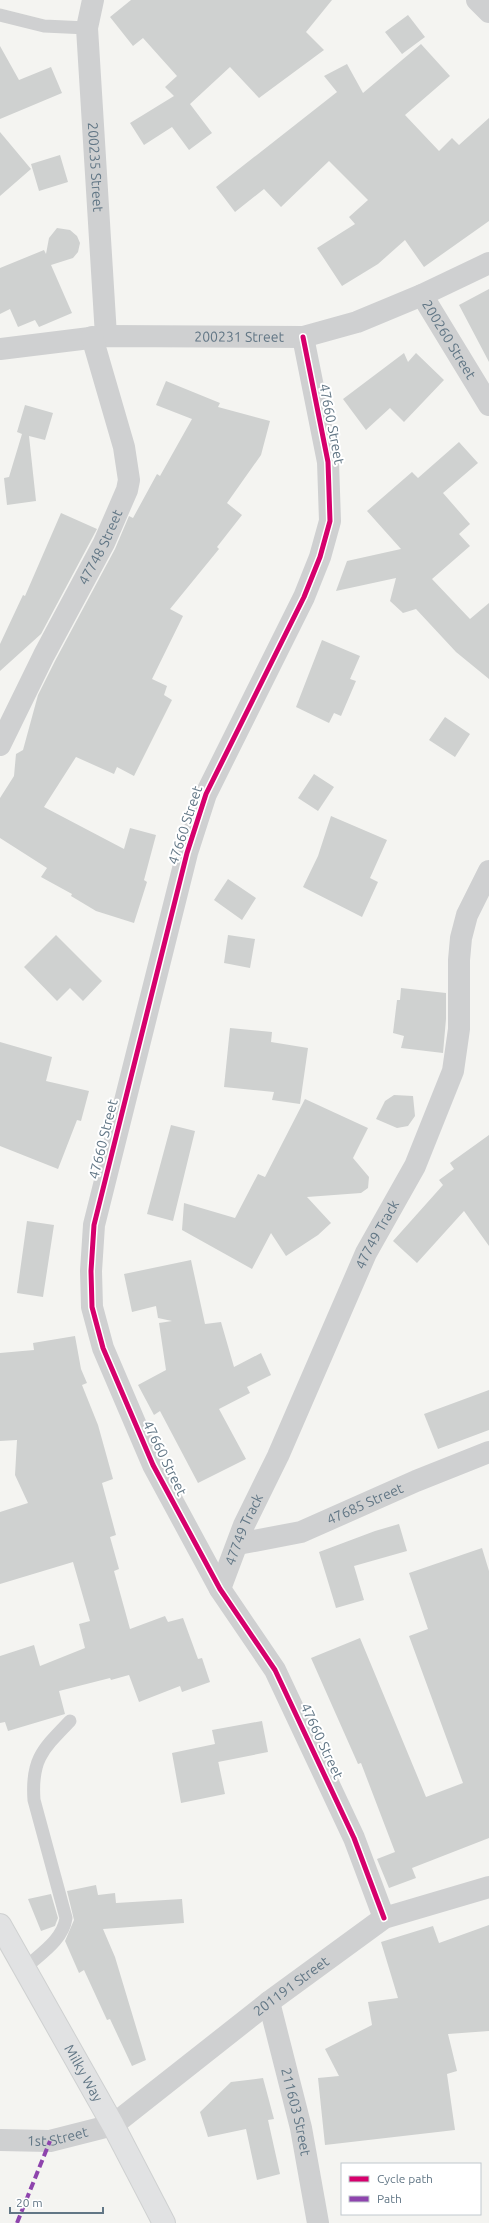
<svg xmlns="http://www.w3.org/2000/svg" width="489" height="2223" viewBox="0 0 489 2223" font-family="Ubuntu,sans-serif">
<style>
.building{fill:#cfd1d0}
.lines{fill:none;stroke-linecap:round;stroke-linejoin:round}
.secondary-casing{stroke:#cfd1d1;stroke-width:24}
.lane{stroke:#cfd0d1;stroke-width:13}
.street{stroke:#cfd0d1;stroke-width:22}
.secondary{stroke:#e1e2e3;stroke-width:22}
.quiet{stroke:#8e44ad;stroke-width:4;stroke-dasharray:8 4;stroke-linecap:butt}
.cycleway-casing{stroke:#fff;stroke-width:8}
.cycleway{stroke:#d6006c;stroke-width:5}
.labels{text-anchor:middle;stroke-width:4;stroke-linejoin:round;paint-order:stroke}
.street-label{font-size:14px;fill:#617685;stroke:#fff}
</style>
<rect width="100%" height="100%" fill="#f4f4f1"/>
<path class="building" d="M 131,0 L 332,0 L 306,32 L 324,50 L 259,98 L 230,67 L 190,104 L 212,133 L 189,150 L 172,127 L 144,145 L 130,123 L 174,96 L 165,87 L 177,76 L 143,38 L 133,46 L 110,17 Z
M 408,15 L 425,37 L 402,54 L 385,32 Z
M 421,44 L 450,76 L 405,115 L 439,151 L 452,138 L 459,145 L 489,118 L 489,221 L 424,267 L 405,240 L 378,264 L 342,286 L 317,248 L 355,224 L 349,217 L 368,200 L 329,161 L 281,207 L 264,189 L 235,212 L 216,187 L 337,92 L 324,76 L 347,64 L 363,93 Z
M 0,46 L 19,80 L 51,67 L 62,93 L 0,119 Z
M 0,132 L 31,169 L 0,196 Z
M 60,155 L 68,182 L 39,191 L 31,164 Z
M 57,228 L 70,230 L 77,236 L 80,243 L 78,252 L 73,258 L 51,265 L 72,313 L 39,327 L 35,320 L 18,327 L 10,309 L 0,314 L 0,268 L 44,250 L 46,254 L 49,238 Z
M 489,289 L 489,362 L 459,305 Z
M 404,353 L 408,362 L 416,353 L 444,380 L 404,422 L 390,408 L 366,430 L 343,399 Z
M 166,381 L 220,403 L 218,407 L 270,421 L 261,455 L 227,503 L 242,515 L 217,547 L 219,549 L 170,609 L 183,616 L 152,679 L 167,686 L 164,695 L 172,700 L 134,776 L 117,767 L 114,774 L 76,757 L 44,807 L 124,849 L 130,828 L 156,835 L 144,880 L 147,882 L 134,923 L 96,911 L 71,896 L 72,894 L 41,877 L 47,868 L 0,838 L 0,798 L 14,776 L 16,754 L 23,750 L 38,695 L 55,661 L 115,549 L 129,516 L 133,518 L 157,474 L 160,476 L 192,419 L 156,405 Z
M 25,405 L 53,413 L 45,440 L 29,436 L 36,501 L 7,505 L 4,478 L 9,477 L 22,434 L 17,432 Z
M 459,442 L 478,463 L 443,493 L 470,524 L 459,534 L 470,546 L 432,579 L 470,619 L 489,603 L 489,679 L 456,652 L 416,609 L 403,613 L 390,601 L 396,578 L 336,591 L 347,561 L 401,549 L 367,511 L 412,472 L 418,478 Z
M 61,513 L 97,529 L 41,634 L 0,671 L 0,644 L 23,595 L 25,596 Z
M 322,640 L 360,656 L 350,679 L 356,681 L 341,716 L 334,713 L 329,723 L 296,707 Z
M 445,717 L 470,734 L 455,757 L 429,740 Z
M 314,774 L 334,787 L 318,811 L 298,798 Z
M 331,816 L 387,840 L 370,878 L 378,882 L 362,917 L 303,887 L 318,856 Z
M 228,879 L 256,898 L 242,920 L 214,900 Z
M 56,935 L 102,981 L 83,1001 L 70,988 L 57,1001 L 24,967 Z
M 228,935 L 255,939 L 250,968 L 224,963 Z
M 401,988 L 446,993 L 446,1019 L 443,1053 L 401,1048 L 404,1036 L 393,1033 L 397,1000 L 400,1000 Z
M 230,1028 L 272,1032 L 271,1042 L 308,1048 L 300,1104 L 272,1100 L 274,1092 L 224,1087 Z
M 0,1042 L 52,1057 L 46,1081 L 89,1091 L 81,1121 L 77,1120 L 58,1169 L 0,1146 Z
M 394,1095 L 413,1096 L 415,1116 L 408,1126 L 397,1128 L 376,1119 L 385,1101 Z
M 305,1099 L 368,1128 L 353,1158 L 369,1177 L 368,1188 L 361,1193 L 307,1197 L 331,1223 L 318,1235 L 286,1256 L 271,1233 L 252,1269 L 182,1230 L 184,1203 L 235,1218 L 258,1174 L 265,1177 Z
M 171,1125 L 195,1131 L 173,1221 L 147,1214 Z
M 489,1135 L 489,1246 L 464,1211 L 417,1263 L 393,1241 L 443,1185 L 439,1180 L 454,1169 L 450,1163 Z
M 27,1221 L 54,1225 L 43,1297 L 17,1293 Z
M 191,1260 L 205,1324 L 221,1322 L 234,1367 L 261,1353 L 271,1375 L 247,1387 L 250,1393 L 219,1409 L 246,1459 L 198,1483 L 160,1411 L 154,1415 L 138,1385 L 166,1370 L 159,1323 L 172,1321 L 158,1318 L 156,1306 L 132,1312 L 124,1274 Z
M 75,1336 L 81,1369 L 87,1383 L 82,1385 L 98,1425 L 113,1479 L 102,1483 L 116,1535 L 110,1537 L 119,1569 L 114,1571 L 130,1629 L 165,1616 L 168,1622 L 183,1618 L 198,1659 L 202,1658 L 210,1682 L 182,1692 L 180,1686 L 139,1702 L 129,1675 L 111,1680 L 110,1678 L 59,1691 L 65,1714 L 8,1731 L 5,1722 L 0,1723 L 0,1656 L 34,1645 L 40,1666 L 85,1648 L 79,1624 L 90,1621 L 73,1562 L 0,1584 L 0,1512 L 28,1503 L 15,1475 L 17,1440 L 0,1441 L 0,1353 L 34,1350 L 33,1343 Z
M 489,1390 L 489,1430 L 438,1449 L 424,1414 Z
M 399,1524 L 407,1551 L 354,1566 L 364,1600 L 336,1608 L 319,1552 L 375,1531 Z
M 482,1548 L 489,1571 L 489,1838 L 412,1868 L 416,1878 L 389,1888 L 377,1859 L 395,1852 L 361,1763 L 358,1764 L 311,1658 L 360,1638 L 426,1797 L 463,1783 L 409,1636 L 428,1629 L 409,1573 Z
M 262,1721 L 268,1752 L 218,1762 L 217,1756 L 225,1794 L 181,1803 L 172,1753 L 215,1744 L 212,1730 Z
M 96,1885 L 98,1895 L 115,1893 L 116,1903 L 182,1899 L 184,1923 L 103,1929 L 115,1957 L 146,2060 L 132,2066 L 110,2019 L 107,2020 L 84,1970 L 79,1973 L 65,1941 L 74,1920 L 67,1891 Z
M 51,1894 L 58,1918 L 56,1923 L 55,1926 L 41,1931 L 28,1899 Z
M 489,1925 L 489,2031 L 448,2034 L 457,2071 L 447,2074 L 455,2130 L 325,2145 L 318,2078 L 339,2076 L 325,2049 L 372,2025 L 368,2002 L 398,1998 L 381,1942 L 433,1926 L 439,1943 Z
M 263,2078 L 274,2119 L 268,2120 L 280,2174 L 257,2180 L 246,2129 L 208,2137 L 200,2112 L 231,2082 Z"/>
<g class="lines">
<defs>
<g id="secondary">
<path id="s9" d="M 0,1925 L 113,2125 L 164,2223"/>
</g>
</defs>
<use href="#secondary" class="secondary-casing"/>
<path class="lane" d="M 0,15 L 44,26 L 87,28
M 25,1968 C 40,1954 63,1940 66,1918 L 34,1800 C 31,1759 43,1749 70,1721"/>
<g class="street">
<path id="s1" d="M 93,0 L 87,28 L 106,336"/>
<path d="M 477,0 L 489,12"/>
<path id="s2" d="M 422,295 L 489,405"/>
<path d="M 303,337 L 328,462 L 330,521 L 320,557 L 304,597 L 206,794 L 187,853 L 94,1225 L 91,1271 L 92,1307 L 103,1348 L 153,1465 L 220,1589 L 275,1670 L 354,1838 L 384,1918"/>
<path id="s3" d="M 0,349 L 106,336 L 303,337 L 357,322 L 422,295 L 489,263"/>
<path id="s4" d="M 0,745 L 44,655 L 104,543 L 127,490 L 129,480 L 124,447 L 92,337"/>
<path id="s5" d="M 238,1544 L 301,1532 L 416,1481 L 489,1452"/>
<path id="s6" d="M 220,1589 L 244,1525 L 278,1456 L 366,1253 L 415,1166 L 453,1071 L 459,1029 L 459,960 L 461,938 L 467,915 L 489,871"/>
<path id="s7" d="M 269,2002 L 301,2128 L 318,2223"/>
<path id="s8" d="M 0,2140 L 50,2141 L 113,2125 L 269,2002 L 384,1918 L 489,1887"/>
</g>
<use href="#secondary" class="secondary"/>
<path class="quiet" d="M 17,2223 L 50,2141"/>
<defs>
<path id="cycleway" d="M 303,337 L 328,462 L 330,521 L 320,557 L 304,597 L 206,794 L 187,853 L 94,1225 L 91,1271 L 92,1307 L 103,1348 L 153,1465 L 220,1589 L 275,1670 L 354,1838 L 384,1918"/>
</defs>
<use href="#cycleway" class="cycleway-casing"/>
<use href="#cycleway" class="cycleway"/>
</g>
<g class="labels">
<g class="street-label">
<text dy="5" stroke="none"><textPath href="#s1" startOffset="168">200235 Street</textPath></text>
<text dy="5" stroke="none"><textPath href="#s3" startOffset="240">200231 Street</textPath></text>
<text dy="5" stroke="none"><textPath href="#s2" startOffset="52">200260 Street</textPath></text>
<text transform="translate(332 424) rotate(79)" y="5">47660 Street</text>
<text dy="5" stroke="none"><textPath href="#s4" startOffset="222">47748 Street</textPath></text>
<text transform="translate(185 825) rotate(-72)" y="5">47660 Street</text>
<text transform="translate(103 1139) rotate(-76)" y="5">47660 Street</text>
<text dy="5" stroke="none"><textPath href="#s6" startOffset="388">47749 Track</textPath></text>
<text transform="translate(165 1458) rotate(64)" y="5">47660 Street</text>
<text dy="5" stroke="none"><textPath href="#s5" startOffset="134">47685 Street</textPath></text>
<text dy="5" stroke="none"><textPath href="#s6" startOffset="64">47749 Track</textPath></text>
<text transform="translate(322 1741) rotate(65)" y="5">47660 Street</text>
<text dy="5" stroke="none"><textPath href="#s8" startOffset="341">201191 Street</textPath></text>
<text dy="5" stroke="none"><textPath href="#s9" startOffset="170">Milky Way</textPath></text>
<text dy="5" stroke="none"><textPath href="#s7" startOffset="113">211603 Street</textPath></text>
<text dy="5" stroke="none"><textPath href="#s8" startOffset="58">1st Street</textPath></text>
</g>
</g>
<rect x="341" y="2163" width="140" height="52" fill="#ffffff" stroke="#c0c8ce"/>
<rect x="349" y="2176" width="20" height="6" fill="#d6006c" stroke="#c0c8ce"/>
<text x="377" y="2183" font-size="12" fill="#617685">Cycle path</text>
<rect x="349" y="2196" width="20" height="6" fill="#8e44ad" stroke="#c0c8ce"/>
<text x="377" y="2203" font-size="12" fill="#617685">Path</text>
<path d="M10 2207v6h93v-6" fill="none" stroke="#617685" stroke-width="2"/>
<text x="16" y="2207" font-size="12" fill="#617685" stroke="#ffffff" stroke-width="3" paint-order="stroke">20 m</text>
</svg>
